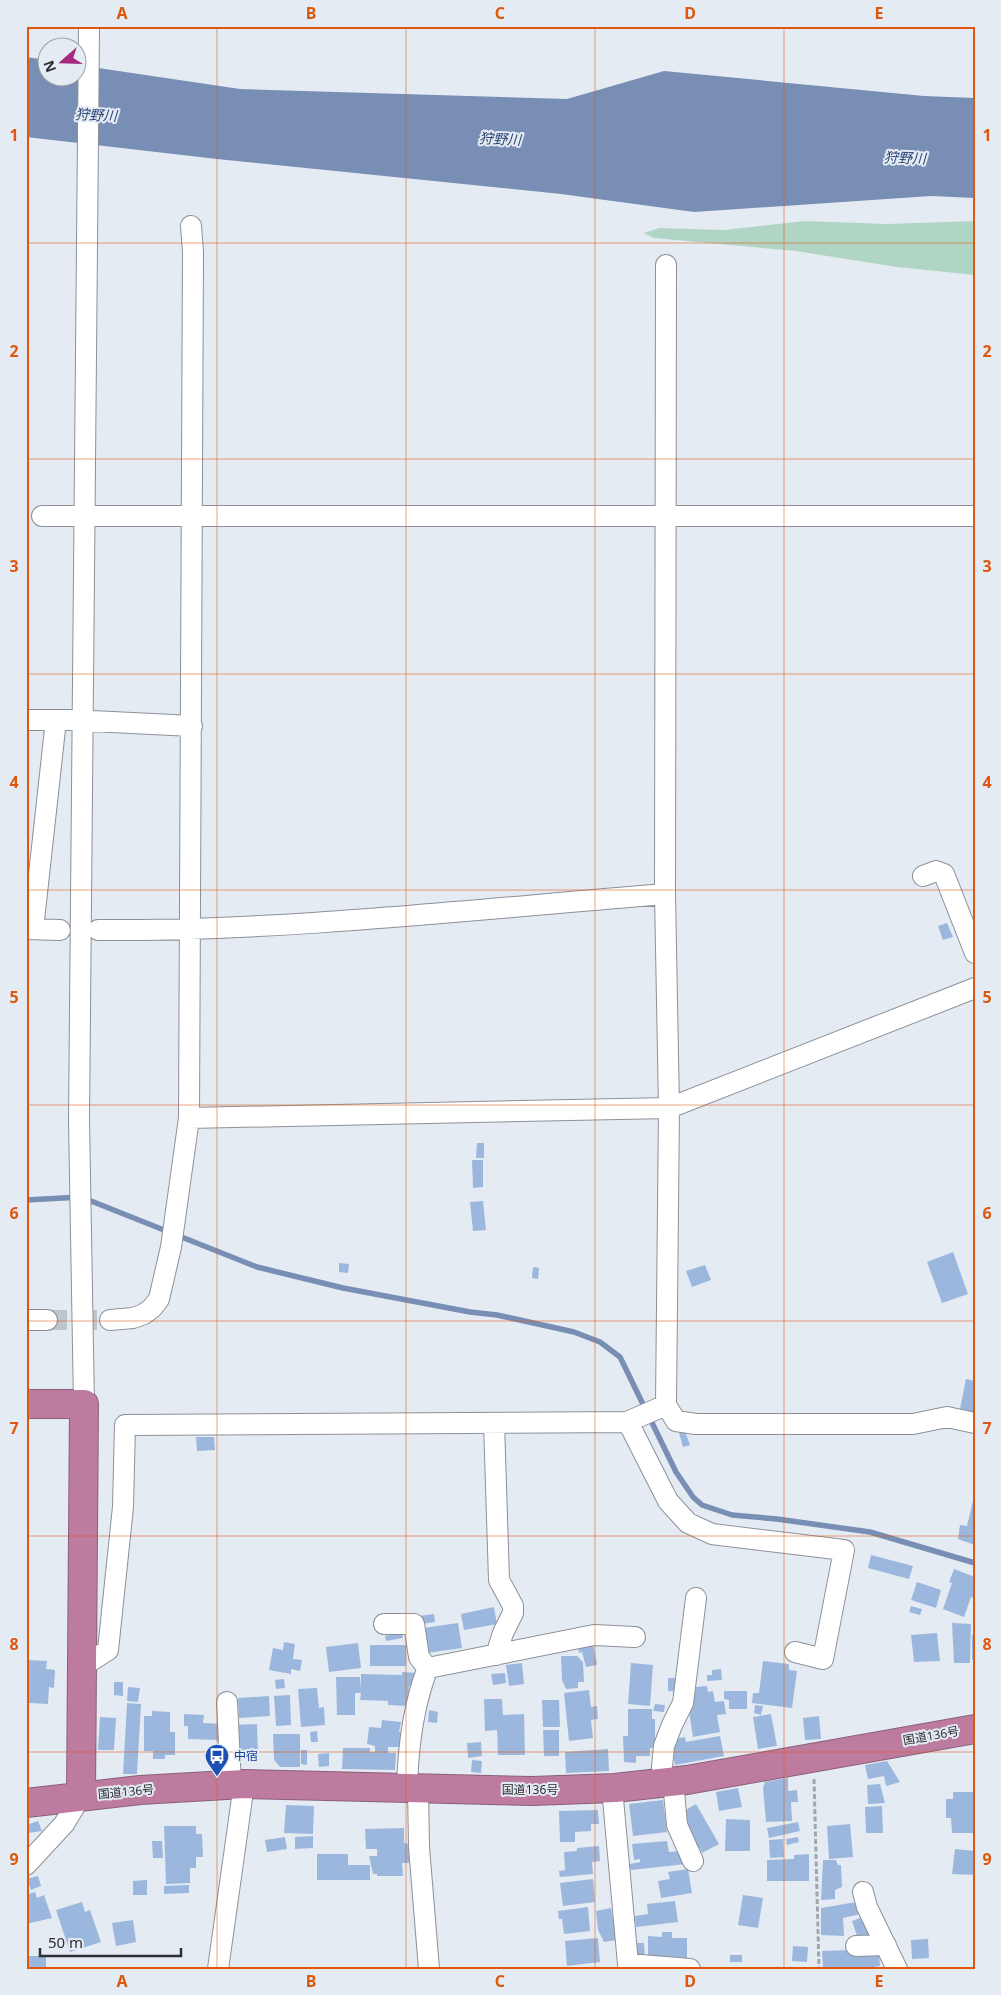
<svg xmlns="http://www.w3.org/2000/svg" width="1001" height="1995" viewBox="0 0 1001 1995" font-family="'Noto Sans','Noto Sans JP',sans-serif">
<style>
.green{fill:#b1d5c4}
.water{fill:#798eb5}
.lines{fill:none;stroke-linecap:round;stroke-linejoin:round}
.stream{stroke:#798eb5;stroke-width:5.5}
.building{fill:#9cb7de}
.minor-tunnel{stroke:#c0c5cc;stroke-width:20;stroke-dasharray:20 10;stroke-linecap:butt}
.minor-casing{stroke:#8c9198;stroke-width:22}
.highway-casing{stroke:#8a6178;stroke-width:30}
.path{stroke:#a1a6ac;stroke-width:3;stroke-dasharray:5 2.5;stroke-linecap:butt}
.minor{stroke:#fff;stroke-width:20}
.highway{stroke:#bd7c9f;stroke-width:28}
.grid{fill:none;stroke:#df570e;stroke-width:1;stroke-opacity:0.55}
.labels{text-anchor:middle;stroke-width:4;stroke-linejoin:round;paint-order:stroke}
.street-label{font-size:12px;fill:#2c2e31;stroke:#e5ebf3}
.transit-label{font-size:12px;fill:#164399;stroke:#e5ebf3;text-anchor:start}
.water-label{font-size:14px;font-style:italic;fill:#294376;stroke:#e5ebf3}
.neatline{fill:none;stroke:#df570e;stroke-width:2}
.grid-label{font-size:16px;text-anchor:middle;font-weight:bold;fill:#df570e}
</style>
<rect width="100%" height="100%" fill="#e5ebf3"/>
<path class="green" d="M 805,221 L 887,224 L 975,221 L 975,275 L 897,267 L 796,251 L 654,238 L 644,233 L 659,228 L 724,230 Z"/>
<path class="water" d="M 26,57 L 47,60 L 48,78 L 78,78 L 78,65 L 240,89 L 567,99 L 664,71 L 924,96 L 975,98 L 975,198 L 931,196 L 694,212 L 561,194 L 217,159 L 26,137 Z"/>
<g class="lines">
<path class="stream" d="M 26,1200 L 81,1197 L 257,1267 L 343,1288 L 470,1312 L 497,1315 L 574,1332 L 600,1342 L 620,1357 L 676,1472 L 693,1497 L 702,1505 L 732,1515 L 777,1519 L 870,1532 L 975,1563"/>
</g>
<path class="building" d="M 947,923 L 953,937 L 943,940 L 938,926 Z
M 477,1143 L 484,1143 L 484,1158 L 476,1158 Z
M 472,1160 L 483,1160 L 483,1187 L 473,1188 Z
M 483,1201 L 486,1230 L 473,1231 L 470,1202 Z
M 953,1252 L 968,1294 L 942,1303 L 927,1262 Z
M 339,1263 L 349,1264 L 348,1273 L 339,1272 Z
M 705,1265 L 711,1280 L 692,1287 L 686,1271 Z
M 533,1267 L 539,1268 L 538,1279 L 532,1278 Z
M 966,1379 L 975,1381 L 975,1417 L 959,1414 Z
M 685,1431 L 690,1445 L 683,1447 L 679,1433 Z
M 196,1437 L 214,1437 L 215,1450 L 197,1451 Z
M 975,1492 L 975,1545 L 958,1539 L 960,1525 L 967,1526 Z
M 871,1555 L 913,1566 L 909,1579 L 868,1568 Z
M 954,1569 L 975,1577 L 975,1598 L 971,1597 L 964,1617 L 943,1609 L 952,1583 L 949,1582 Z
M 917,1582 L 941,1590 L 936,1608 L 911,1600 Z
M 911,1606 L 922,1609 L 920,1615 L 909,1612 Z
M 494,1607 L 497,1624 L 464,1630 L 461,1614 Z
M 434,1614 L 435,1622 L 421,1624 L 419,1616 Z
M 458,1623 L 462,1648 L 427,1653 L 423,1628 Z
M 952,1623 L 971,1624 L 970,1663 L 954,1663 Z
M 402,1632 L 403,1638 L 386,1641 L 385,1636 Z
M 937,1633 L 940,1661 L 914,1662 L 911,1635 Z
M 972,1635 L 975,1635 L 975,1660 L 972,1660 Z
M 284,1642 L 295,1644 L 293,1659 L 302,1660 L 300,1671 L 291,1669 L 291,1674 L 269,1670 L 273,1648 L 283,1650 Z
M 593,1642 L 597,1665 L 586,1667 L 582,1652 L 579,1653 L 578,1645 Z
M 358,1643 L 361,1668 L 329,1672 L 326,1647 Z
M 370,1645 L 406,1645 L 406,1666 L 370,1666 Z
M 561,1656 L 577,1656 L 583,1662 L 584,1682 L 578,1682 L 578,1688 L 566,1689 L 562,1680 Z
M 26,1660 L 47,1661 L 46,1669 L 55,1670 L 54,1688 L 49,1687 L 48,1704 L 29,1703 L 29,1710 L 26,1710 Z
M 763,1661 L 789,1664 L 789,1670 L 797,1671 L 792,1708 L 752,1703 L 753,1693 L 759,1693 Z
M 522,1663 L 524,1684 L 509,1686 L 506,1665 Z
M 631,1663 L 653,1665 L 650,1706 L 628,1704 Z
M 721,1669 L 722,1680 L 707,1681 L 707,1675 L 712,1675 L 712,1670 Z
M 402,1672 L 417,1673 L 416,1686 L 409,1686 L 408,1706 L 388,1705 L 388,1701 L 360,1700 L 361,1693 L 355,1693 L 355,1715 L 337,1715 L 336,1677 L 360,1677 L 361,1689 L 361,1674 L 402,1675 Z
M 505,1673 L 506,1683 L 493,1685 L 491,1674 Z
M 668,1678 L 680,1678 L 679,1695 L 673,1694 L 673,1691 L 668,1691 Z
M 284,1679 L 285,1688 L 276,1689 L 275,1680 Z
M 114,1682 L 123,1682 L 123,1696 L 114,1695 Z
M 707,1686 L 708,1692 L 713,1691 L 715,1702 L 724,1701 L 726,1714 L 717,1715 L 720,1732 L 693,1737 L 687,1699 L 691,1691 L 696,1690 L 696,1687 Z
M 128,1687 L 140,1688 L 138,1702 L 127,1701 Z
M 317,1688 L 319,1708 L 324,1707 L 325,1725 L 301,1727 L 298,1689 Z
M 589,1690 L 591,1707 L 597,1706 L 598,1719 L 591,1720 L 593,1738 L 569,1741 L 564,1693 Z
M 724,1691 L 747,1691 L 747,1709 L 729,1709 L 729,1700 L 724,1699 Z
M 290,1695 L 291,1725 L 276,1726 L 274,1696 Z
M 269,1696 L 270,1716 L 239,1718 L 238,1698 Z
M 484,1699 L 502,1699 L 503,1715 L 524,1714 L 525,1755 L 498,1755 L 497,1730 L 485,1731 Z
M 542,1700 L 559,1700 L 560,1727 L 543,1727 Z
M 127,1703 L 141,1704 L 137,1774 L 123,1774 Z
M 655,1704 L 665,1705 L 664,1712 L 653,1711 Z
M 755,1705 L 763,1706 L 761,1715 L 754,1713 Z
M 628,1709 L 652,1709 L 652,1719 L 655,1719 L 655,1748 L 650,1748 L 650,1756 L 636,1756 L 636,1763 L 624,1762 L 623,1736 L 628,1736 Z
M 429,1710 L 438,1712 L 437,1723 L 428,1722 Z
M 152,1711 L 170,1712 L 170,1732 L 175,1732 L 175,1755 L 165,1755 L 165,1759 L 153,1759 L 153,1751 L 144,1751 L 144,1716 L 152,1716 Z
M 184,1714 L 204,1715 L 203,1723 L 222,1724 L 221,1740 L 188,1739 L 188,1726 L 184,1726 Z
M 771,1714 L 777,1746 L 758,1749 L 753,1717 Z
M 819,1716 L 821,1739 L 805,1740 L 803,1718 Z
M 100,1717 L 116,1718 L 114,1750 L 98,1750 Z
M 382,1720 L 401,1722 L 399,1732 L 406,1732 L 404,1747 L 388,1747 L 388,1753 L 396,1753 L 395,1770 L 342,1769 L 343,1748 L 370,1748 L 370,1752 L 375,1752 L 375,1746 L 367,1744 L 369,1727 L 381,1728 Z
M 257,1724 L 258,1752 L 234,1753 L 233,1725 Z
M 543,1730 L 559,1730 L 559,1756 L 544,1756 Z
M 317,1731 L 318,1742 L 311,1742 L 310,1732 Z
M 273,1734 L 300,1734 L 300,1767 L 280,1767 L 274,1760 Z
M 720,1736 L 724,1756 L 675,1765 L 671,1740 L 685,1737 L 686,1742 Z
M 481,1742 L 482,1756 L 468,1758 L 467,1743 Z
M 608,1749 L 609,1771 L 566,1773 L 565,1752 Z
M 301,1750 L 307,1750 L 307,1765 L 301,1764 Z
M 329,1753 L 329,1766 L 319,1767 L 318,1754 Z
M 472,1760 L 482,1761 L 481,1773 L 471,1772 Z
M 887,1761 L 900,1782 L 886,1786 L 884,1776 L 868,1779 L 865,1765 Z
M 788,1778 L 788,1791 L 797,1790 L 798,1802 L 791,1802 L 792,1821 L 766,1822 L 763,1788 L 765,1782 Z
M 880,1784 L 885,1803 L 868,1804 L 867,1785 Z
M 738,1788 L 742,1807 L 719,1811 L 716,1792 Z
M 953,1792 L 975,1792 L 975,1833 L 952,1833 L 951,1818 L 946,1818 L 946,1799 L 953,1799 Z
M 663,1800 L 667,1832 L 633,1836 L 629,1804 Z
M 696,1804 L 719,1844 L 702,1853 L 700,1848 L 695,1850 L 683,1821 L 687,1819 L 684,1811 Z
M 286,1805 L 314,1806 L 313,1834 L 284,1833 Z
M 882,1806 L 883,1833 L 866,1833 L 865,1807 Z
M 598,1810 L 599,1824 L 591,1824 L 591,1831 L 575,1832 L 575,1842 L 560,1842 L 559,1811 Z
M 726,1819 L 750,1820 L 750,1851 L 725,1851 Z
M 38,1821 L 42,1831 L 28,1833 L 26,1825 Z
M 798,1822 L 800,1831 L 769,1838 L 767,1828 Z
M 850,1824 L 853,1857 L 829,1859 L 827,1826 Z
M 164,1826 L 196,1826 L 196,1834 L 202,1834 L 203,1857 L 196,1857 L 196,1868 L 190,1868 L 190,1883 L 166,1884 Z
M 404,1828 L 404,1843 L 409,1844 L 409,1863 L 402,1863 L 403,1876 L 377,1876 L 377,1874 L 373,1874 L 369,1856 L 377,1856 L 377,1849 L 366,1849 L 365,1829 Z
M 313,1836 L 313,1848 L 295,1849 L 295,1837 Z
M 285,1837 L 287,1849 L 267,1852 L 265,1840 Z
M 798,1837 L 799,1842 L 787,1845 L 786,1839 Z
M 783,1839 L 784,1857 L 770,1858 L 769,1840 Z
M 152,1841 L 162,1841 L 163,1858 L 153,1858 Z
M 667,1841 L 669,1852 L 680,1851 L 686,1864 L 631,1870 L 629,1864 L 640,1862 L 640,1859 L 634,1860 L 632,1844 Z
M 599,1846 L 600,1861 L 592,1862 L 593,1874 L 560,1877 L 559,1871 L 565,1870 L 564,1852 L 577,1851 L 577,1848 Z
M 955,1849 L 975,1851 L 975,1875 L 952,1874 Z
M 317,1854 L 348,1854 L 348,1865 L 370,1865 L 370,1880 L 317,1880 Z
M 809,1854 L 809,1881 L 767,1881 L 767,1860 L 794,1859 L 794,1855 Z
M 823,1860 L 836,1860 L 838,1865 L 841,1865 L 842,1887 L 835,1890 L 835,1899 L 821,1900 Z
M 688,1869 L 692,1893 L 661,1898 L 658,1881 L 670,1879 L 668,1872 Z
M 38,1876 L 41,1886 L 31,1890 L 27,1879 Z
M 593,1879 L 595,1902 L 563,1906 L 560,1883 Z
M 147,1880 L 147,1895 L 133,1895 L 133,1881 Z
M 189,1885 L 189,1893 L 164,1894 L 164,1886 Z
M 35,1892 L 37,1898 L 44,1895 L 52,1918 L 26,1924 L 26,1895 Z
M 743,1895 L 763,1898 L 758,1928 L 738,1925 Z
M 675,1901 L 678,1922 L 636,1927 L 635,1916 L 648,1914 L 647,1904 Z
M 862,1901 L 865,1913 L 843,1918 L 844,1936 L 821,1935 L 821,1908 Z
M 82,1902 L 85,1912 L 90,1910 L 101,1942 L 70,1952 L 56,1910 Z
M 588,1907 L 590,1931 L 564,1934 L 562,1919 L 559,1919 L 558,1911 Z
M 611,1908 L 617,1940 L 604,1942 L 598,1930 L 596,1911 Z
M 865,1916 L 873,1938 L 858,1939 L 852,1921 Z
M 133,1920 L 136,1942 L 116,1946 L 112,1923 Z
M 662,1932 L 672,1932 L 672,1938 L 687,1938 L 687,1960 L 648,1959 L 648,1936 L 662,1937 Z
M 598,1938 L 600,1962 L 567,1966 L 565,1941 Z
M 928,1939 L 929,1958 L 912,1959 L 911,1940 Z
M 637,1943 L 644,1943 L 645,1959 L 638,1959 Z
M 793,1946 L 808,1947 L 807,1962 L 792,1961 Z
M 853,1950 L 879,1953 L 880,1966 L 873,1967 L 873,1969 L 823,1969 L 822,1951 Z
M 730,1955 L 742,1955 L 742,1962 L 730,1962 Z
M 28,1956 L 46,1956 L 46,1969 L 26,1969 Z"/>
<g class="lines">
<path class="minor-tunnel" d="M 47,1320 L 110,1320"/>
<defs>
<path id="minor" d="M 42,516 L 975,516
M 26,720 L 72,720 L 192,726
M 923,876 L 936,871 L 944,874 L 975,953
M 26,929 L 60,930
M 33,929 L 56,720
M 98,930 C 288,931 477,909 665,894
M 189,1118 L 669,1108 L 975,988
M 26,1320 L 47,1320
M 110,1320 L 133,1318 L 144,1314 L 152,1308 L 159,1299 L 171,1247 L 189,1118 L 193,252 L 191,226
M 84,1404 L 79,1120 L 89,26
M 666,1405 L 676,1421 L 696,1424 L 913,1424 L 947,1417 L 975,1423
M 628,1422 L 668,1501 L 688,1523 L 712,1534 L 844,1550 L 823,1659 L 795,1652
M 494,1423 L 499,1580 L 513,1606 L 513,1613 L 503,1633 L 496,1655
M 384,1624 L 414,1624 L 419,1657 L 428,1669
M 83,1666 L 108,1650 L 123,1507 L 125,1425 L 627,1422 L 666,1405 L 669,1108 L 665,894 L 666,265
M 227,1702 L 231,1784
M 673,1781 L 677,1825 L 693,1861
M 664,1782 L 662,1767 L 664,1746 L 672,1725 L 683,1703 L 696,1598
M 407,1788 C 408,1749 413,1707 427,1670 L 433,1667 L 594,1635 L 635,1637
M 418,1788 L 419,1847 L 429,1969
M 612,1788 L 628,1964 L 690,1969
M 26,1865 L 64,1824 L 81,1796
M 863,1892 L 867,1907 L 897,1969
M 856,1946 L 886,1945
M 218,1969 L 244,1784"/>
<path id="highway" d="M 26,1404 L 84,1404 L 81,1796
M 26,1803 L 140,1790 L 244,1784 L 532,1791 L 615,1788 L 687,1780 L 975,1729"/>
</defs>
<use href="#minor" class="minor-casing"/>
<use href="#highway" class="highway-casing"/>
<path class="path" d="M 814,1779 L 819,1969"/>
<use href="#minor" class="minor"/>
<use href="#highway" class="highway"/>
</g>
<path class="grid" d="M 217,26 L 217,1969M 406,26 L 406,1969M 595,26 L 595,1969M 784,26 L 784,1969M 26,243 L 975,243M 26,459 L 975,459M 26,674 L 975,674M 26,890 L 975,890M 26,1105 L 975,1105M 26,1321 L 975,1321M 26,1536 L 975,1536M 26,1752 L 975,1752"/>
<defs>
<symbol id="bus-pin" viewBox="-11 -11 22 30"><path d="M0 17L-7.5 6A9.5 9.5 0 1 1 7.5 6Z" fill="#1a4fb4" stroke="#e5ebf3"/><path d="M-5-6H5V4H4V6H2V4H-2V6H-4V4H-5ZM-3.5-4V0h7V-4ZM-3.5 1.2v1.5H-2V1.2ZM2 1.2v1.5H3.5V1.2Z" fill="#fff"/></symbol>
</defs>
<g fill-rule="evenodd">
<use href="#bus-pin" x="203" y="1742" width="28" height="38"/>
</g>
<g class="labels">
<g class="street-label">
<text transform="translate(931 1736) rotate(-10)" y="4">国道136号</text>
<text x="530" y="1794">国道136号</text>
<text transform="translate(126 1792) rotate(-5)" y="4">国道136号</text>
</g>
<g class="transit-label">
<text x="234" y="1760">中宿</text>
</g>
<g class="water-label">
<text transform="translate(96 115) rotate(3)" y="5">狩野川</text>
<text transform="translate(500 139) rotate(3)" y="5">狩野川</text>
<text transform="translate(905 158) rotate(2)" y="5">狩野川</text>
</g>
</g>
<rect width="1001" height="1995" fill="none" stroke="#e5ebf3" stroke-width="55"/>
<g transform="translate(62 62) rotate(250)"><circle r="24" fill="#e5ebf3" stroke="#9b9fa5"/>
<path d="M0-4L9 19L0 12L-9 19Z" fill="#a62b7f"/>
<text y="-8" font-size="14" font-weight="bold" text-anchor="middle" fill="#2c2e31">N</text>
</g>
<path d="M40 1948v8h141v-8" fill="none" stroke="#2c2e31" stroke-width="2.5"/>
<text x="48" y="1948" font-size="15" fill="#2c2e31" stroke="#e5ebf3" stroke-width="4" paint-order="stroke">50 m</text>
<rect x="28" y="28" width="946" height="1940" class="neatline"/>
<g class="grid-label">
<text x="122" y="19">A</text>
<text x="311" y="19">B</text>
<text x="500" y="19">C</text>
<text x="690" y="19">D</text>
<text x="879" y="19">E</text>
<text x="14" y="141">1</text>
<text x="987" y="141">1</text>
<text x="14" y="357">2</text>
<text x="987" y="357">2</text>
<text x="14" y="572">3</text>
<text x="987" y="572">3</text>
<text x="14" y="788">4</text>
<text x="987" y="788">4</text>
<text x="14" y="1003">5</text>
<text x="987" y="1003">5</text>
<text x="14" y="1219">6</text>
<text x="987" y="1219">6</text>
<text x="14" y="1434">7</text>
<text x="987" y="1434">7</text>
<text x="14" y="1650">8</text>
<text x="987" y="1650">8</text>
<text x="14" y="1865">9</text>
<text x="987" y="1865">9</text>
<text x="122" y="1987">A</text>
<text x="311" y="1987">B</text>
<text x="500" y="1987">C</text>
<text x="690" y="1987">D</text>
<text x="879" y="1987">E</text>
</g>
</svg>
